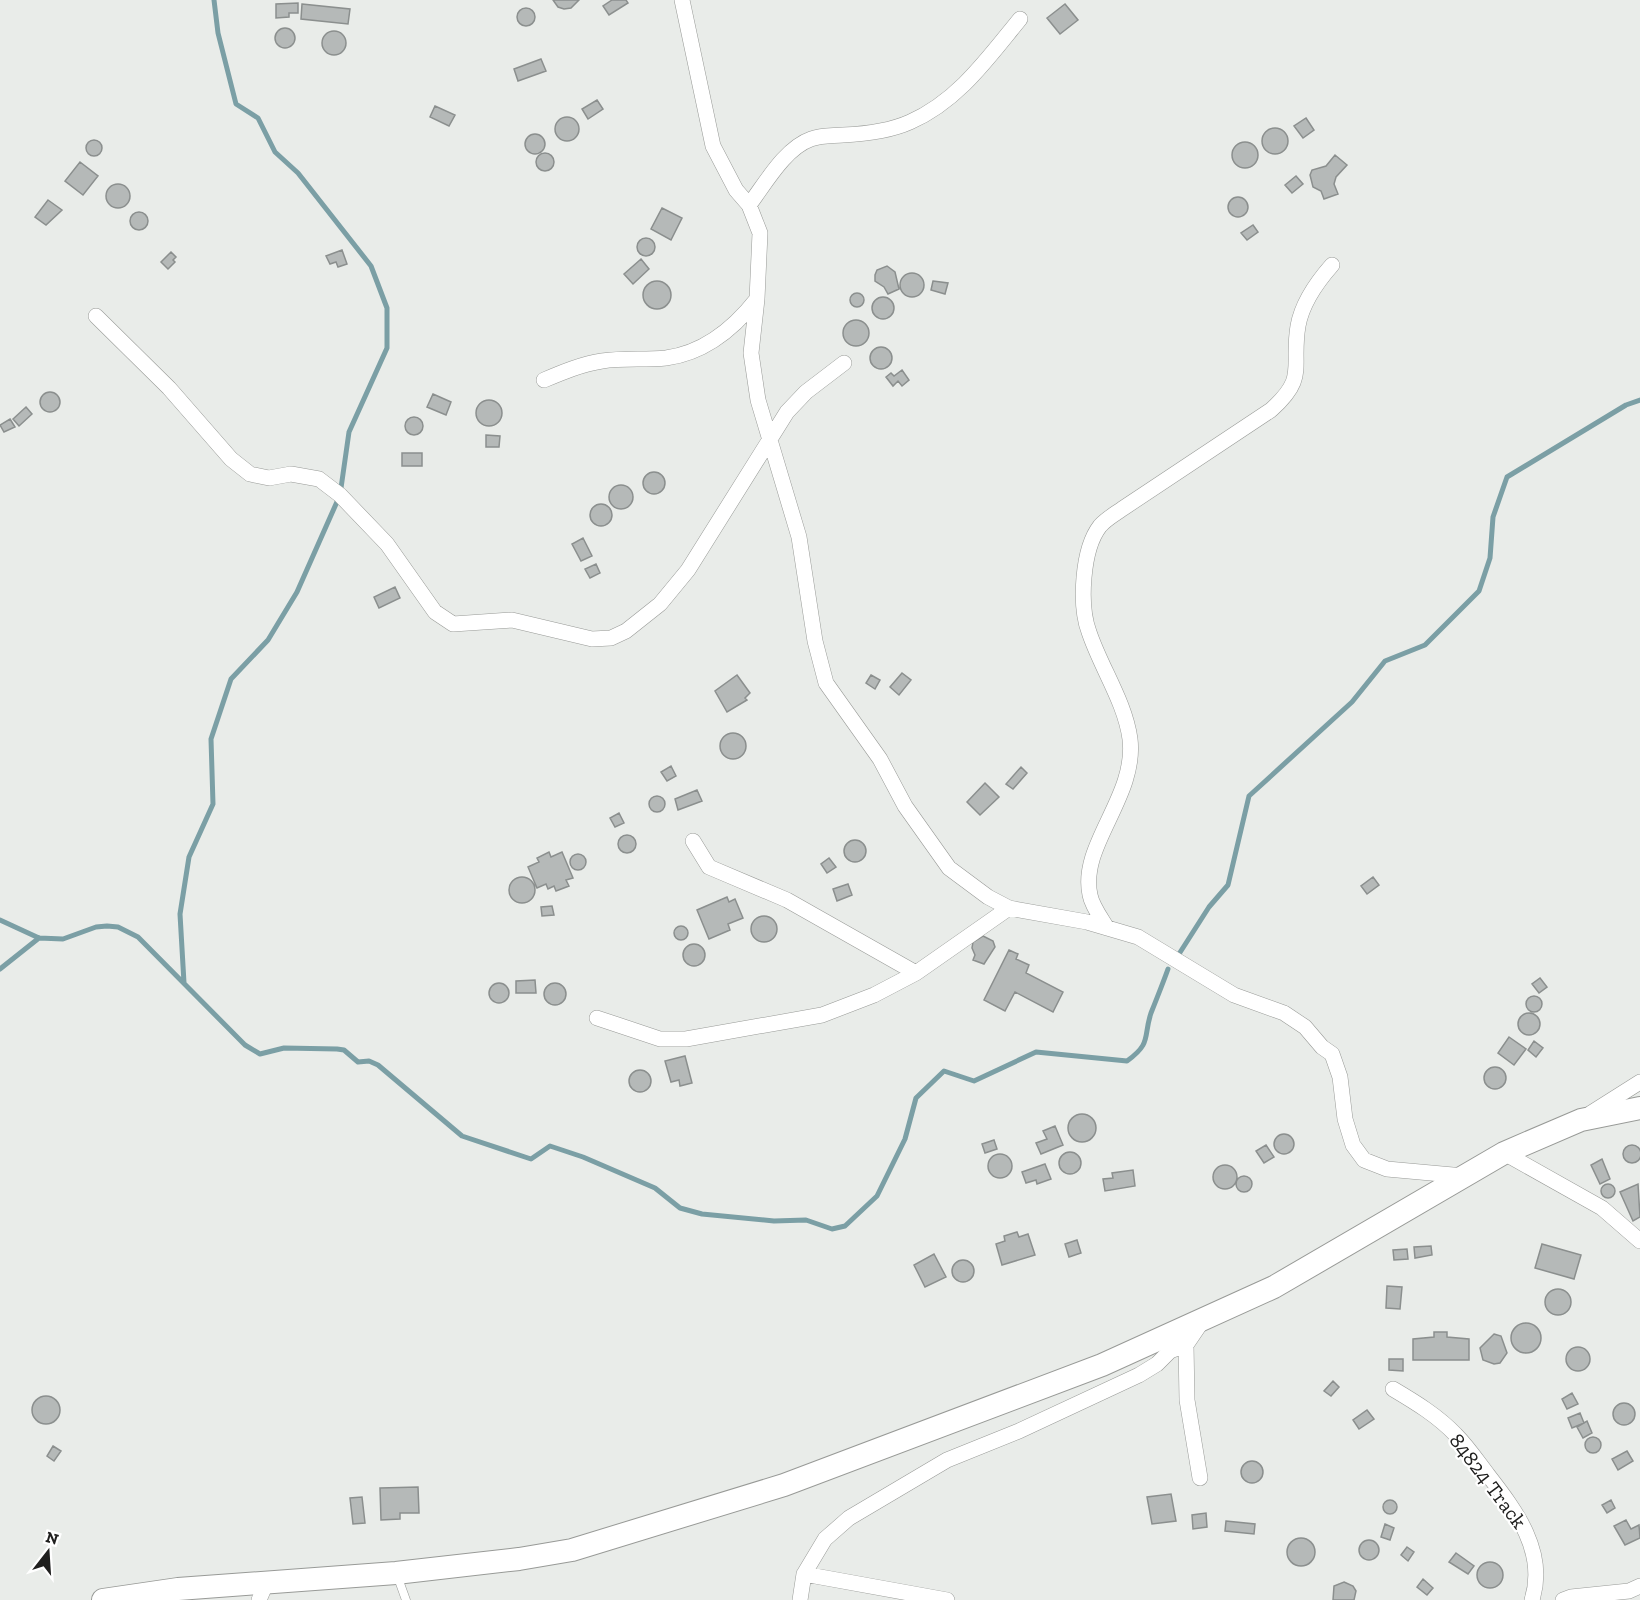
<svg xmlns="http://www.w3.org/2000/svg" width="1640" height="1600" viewBox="0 0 1640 1600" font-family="'Zilla Slab',serif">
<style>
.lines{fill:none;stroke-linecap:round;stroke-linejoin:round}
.stream{stroke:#7b9fa5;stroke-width:5}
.building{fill:#b5b9b8;stroke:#8b8f8e;stroke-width:1.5}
.lane-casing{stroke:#989a97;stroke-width:9}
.street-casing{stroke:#989a97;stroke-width:16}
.secondary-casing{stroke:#989a97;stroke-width:24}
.lane{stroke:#fff;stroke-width:8}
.street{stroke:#fff;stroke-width:15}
.secondary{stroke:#fff;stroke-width:22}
.labels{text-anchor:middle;stroke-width:4.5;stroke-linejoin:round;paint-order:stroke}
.street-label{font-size:21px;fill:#20201f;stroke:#fff}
</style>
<rect width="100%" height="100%" fill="#e9ece9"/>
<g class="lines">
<path class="stream" d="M 0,920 L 39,938 L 63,939 L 96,927 L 107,926 L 118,927 L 138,937 L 245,1045 L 260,1054 L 284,1048 L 337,1049 L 344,1050 L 358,1062 L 369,1061 L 378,1065 L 462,1136 L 531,1159 L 550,1146 L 583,1157 L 655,1188 L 680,1208 L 702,1214 L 774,1221 L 806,1220 L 832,1229 L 845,1226 L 877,1196 L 905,1139 L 916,1098 L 944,1071 L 974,1081 L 1036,1052 L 1127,1061 C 1152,1043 1143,1037 1151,1013 C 1157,998 1163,983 1168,969
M 1179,954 L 1209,907 L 1228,885 L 1249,796 L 1352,702 L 1385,661 L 1425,645 L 1479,591 L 1490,558 L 1493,517 L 1507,477 L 1626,405 L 1640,400
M 0,969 L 39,938
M 184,983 L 180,914 L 189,857 L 213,804 L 211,739 L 231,679 L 268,640 L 297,592 L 340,495 L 349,432 L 387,348 L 387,308 L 371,266 L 298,173 L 275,152 L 258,118 L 236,104 L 218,33 L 214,0"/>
</g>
<path class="building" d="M 553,0 L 579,0 L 571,8 L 564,9 L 558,7 Z
M 612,0 L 626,0 L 628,3 L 609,15 L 603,6 Z
M 298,3 L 298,13 L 289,13 L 289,17 L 276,18 L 276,4 Z
M 302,4 L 350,9 L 348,24 L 301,19 Z
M 1065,4 L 1078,20 L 1060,34 L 1047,18 Z
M517 17a9 9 0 1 1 18 0a9 9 0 1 1-18 0Z
M275 38a10 10 0 1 1 20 0a10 10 0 1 1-20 0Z
M322 43a12 12 0 1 1 24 0a12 12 0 1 1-24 0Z
M 541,59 L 546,71 L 518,81 L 514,69 Z
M 597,100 L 603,109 L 588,119 L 582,109 Z
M 435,106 L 455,115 L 449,126 L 430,117 Z
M555 129a12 12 0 1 1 24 0a12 12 0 1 1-24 0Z
M 1306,118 L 1314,130 L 1303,138 L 1294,126 Z
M1262 141a13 13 0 1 1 26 0a13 13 0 1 1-26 0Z
M525 144a10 10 0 1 1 20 0a10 10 0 1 1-20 0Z
M86 148a8 8 0 1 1 16 0a8 8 0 1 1-16 0Z
M1232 155a13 13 0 1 1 26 0a13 13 0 1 1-26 0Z
M536 162a9 9 0 1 1 18 0a9 9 0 1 1-18 0Z
M 1335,155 L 1347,165 L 1336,177 L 1334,184 L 1338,194 L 1324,199 L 1321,191 L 1313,187 L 1310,175 L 1312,170 L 1326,166 Z
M 80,162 L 98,176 L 83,195 L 65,181 Z
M 1296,176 L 1303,184 L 1292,193 L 1285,185 Z
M106 196a12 12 0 1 1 24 0a12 12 0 1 1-24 0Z
M1228 207a10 10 0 1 1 20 0a10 10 0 1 1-20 0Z
M 48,200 L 62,210 L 46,225 L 35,217 Z
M 662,208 L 682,218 L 671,240 L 651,229 Z
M130 221a9 9 0 1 1 18 0a9 9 0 1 1-18 0Z
M 1253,225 L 1258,232 L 1247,240 L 1241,233 Z
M637 247a9 9 0 1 1 18 0a9 9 0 1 1-18 0Z
M 342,250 L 347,264 L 338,267 L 336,262 L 330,264 L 326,256 Z
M 171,252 L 176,257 L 173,260 L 175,262 L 168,269 L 161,262 Z
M 641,259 L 649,269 L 633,284 L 624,274 Z
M 887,266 L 895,272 L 899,289 L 888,294 L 884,287 L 875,281 L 875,275 L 877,270 Z
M900 285a12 12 0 1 1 24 0a12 12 0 1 1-24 0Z
M 933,281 L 948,283 L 945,294 L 931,290 Z
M643 295a14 14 0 1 1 28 0a14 14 0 1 1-28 0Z
M850 300a7 7 0 1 1 14 0a7 7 0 1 1-14 0Z
M872 308a11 11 0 1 1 22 0a11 11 0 1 1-22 0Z
M843 333a13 13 0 1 1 26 0a13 13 0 1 1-26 0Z
M870 358a11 11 0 1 1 22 0a11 11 0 1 1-22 0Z
M 902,370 L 909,380 L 902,386 L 898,381 L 893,386 L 886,377 L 891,373 L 894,376 Z
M40 402a10 10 0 1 1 20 0a10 10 0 1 1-20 0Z
M 433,394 L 451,402 L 446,415 L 427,407 Z
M476 413a13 13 0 1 1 26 0a13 13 0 1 1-26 0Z
M 26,407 L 32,414 L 19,426 L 13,419 Z
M405 426a9 9 0 1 1 18 0a9 9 0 1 1-18 0Z
M 10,419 L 15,427 L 4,432 L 0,425 Z
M 486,435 L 500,436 L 499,447 L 486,447 Z
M 402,453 L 422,453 L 422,466 L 402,466 Z
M643 483a11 11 0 1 1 22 0a11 11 0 1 1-22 0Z
M609 497a12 12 0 1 1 24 0a12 12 0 1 1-24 0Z
M590 515a11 11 0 1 1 22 0a11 11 0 1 1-22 0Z
M 583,538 L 592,556 L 581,561 L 572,544 Z
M 596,564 L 600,573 L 590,578 L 585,569 Z
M 395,587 L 400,598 L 379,608 L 374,597 Z
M 902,673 L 911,680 L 899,695 L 890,687 Z
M 737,675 L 750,693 L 745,698 L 747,700 L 727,712 L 715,691 Z
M 871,675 L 880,680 L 875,689 L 866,683 Z
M720 746a13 13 0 1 1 26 0a13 13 0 1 1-26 0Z
M 671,766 L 676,776 L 667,781 L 661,772 Z
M 1021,767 L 1027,773 L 1013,789 L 1006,784 Z
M 985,783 L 999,797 L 980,815 L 967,802 Z
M 697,790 L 702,801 L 678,810 L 675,799 Z
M649 804a8 8 0 1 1 16 0a8 8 0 1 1-16 0Z
M 619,813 L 624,823 L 615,827 L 610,818 Z
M618 844a9 9 0 1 1 18 0a9 9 0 1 1-18 0Z
M844 851a11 11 0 1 1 22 0a11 11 0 1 1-22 0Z
M 549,852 L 551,857 L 562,852 L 573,878 L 566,880 L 569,886 L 556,891 L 554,886 L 548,889 L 546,884 L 537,888 L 528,867 L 539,862 L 537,858 Z
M570 862a8 8 0 1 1 16 0a8 8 0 1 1-16 0Z
M 829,858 L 836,867 L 827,873 L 821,864 Z
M 1373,877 L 1379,885 L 1367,894 L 1361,886 Z
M509 890a13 13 0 1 1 26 0a13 13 0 1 1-26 0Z
M 848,884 L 852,895 L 837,901 L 833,889 Z
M 727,897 L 729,902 L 735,899 L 743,918 L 728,924 L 730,930 L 709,939 L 697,910 Z
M 552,906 L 554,915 L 542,916 L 541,907 Z
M751 929a13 13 0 1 1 26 0a13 13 0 1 1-26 0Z
M674 933a7 7 0 1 1 14 0a7 7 0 1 1-14 0Z
M 983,936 L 993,941 L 995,947 L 984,964 L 973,960 L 975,955 L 972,948 L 973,942 Z
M683 955a11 11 0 1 1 22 0a11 11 0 1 1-22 0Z
M 1009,950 L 1018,954 L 1016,959 L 1029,965 L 1026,973 L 1063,992 L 1053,1012 L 1015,992 L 1005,1011 L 984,1000 Z
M 1540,978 L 1547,987 L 1539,993 L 1532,984 Z
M 535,980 L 536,993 L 516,993 L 516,981 Z
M489 993a10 10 0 1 1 20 0a10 10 0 1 1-20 0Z
M544 994a11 11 0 1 1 22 0a11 11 0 1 1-22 0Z
M1526 1004a8 8 0 1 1 16 0a8 8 0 1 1-16 0Z
M1518 1024a11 11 0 1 1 22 0a11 11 0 1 1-22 0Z
M 1509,1037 L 1526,1049 L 1514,1065 L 1498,1053 Z
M 1534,1041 L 1543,1048 L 1536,1057 L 1528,1050 Z
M 685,1056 L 692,1083 L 680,1086 L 679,1080 L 671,1082 L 665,1061 Z
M1484 1078a11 11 0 1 1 22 0a11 11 0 1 1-22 0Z
M629 1081a11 11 0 1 1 22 0a11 11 0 1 1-22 0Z
M1068 1128a14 14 0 1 1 28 0a14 14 0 1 1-28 0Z
M 1055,1126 L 1063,1145 L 1041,1154 L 1036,1143 L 1047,1139 L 1043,1131 Z
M1274 1144a10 10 0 1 1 20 0a10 10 0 1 1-20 0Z
M 994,1140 L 997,1149 L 985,1153 L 982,1144 Z
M1623 1154a9 9 0 1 1 18 0a9 9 0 1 1-18 0Z
M 1266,1145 L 1274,1157 L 1264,1163 L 1256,1151 Z
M1059 1163a11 11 0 1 1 22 0a11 11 0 1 1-22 0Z
M988 1166a12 12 0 1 1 24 0a12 12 0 1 1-24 0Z
M 1602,1159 L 1610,1179 L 1600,1184 L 1591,1165 Z
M 1045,1164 L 1051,1179 L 1037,1184 L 1036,1180 L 1026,1183 L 1022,1172 Z
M1213 1177a12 12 0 1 1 24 0a12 12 0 1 1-24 0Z
M 1133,1170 L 1135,1186 L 1105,1191 L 1103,1179 L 1113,1178 L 1112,1173 Z
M1236 1184a8 8 0 1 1 16 0a8 8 0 1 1-16 0Z
M1601 1191a7 7 0 1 1 14 0a7 7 0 1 1-14 0Z
M 1638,1184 L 1640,1217 L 1633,1221 L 1620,1192 Z
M 1017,1232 L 1019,1237 L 1028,1234 L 1035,1255 L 1002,1265 L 996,1244 L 1005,1241 L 1004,1236 Z
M 1077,1240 L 1081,1253 L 1069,1257 L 1065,1244 Z
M 1542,1244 L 1581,1255 L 1574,1279 L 1535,1268 Z
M 1431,1246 L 1432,1255 L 1415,1258 L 1414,1247 Z
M 1407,1249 L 1408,1259 L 1394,1260 L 1393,1250 Z
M 934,1254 L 946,1277 L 925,1287 L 914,1265 Z
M952 1271a11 11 0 1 1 22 0a11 11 0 1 1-22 0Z
M 1387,1286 L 1402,1287 L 1400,1309 L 1386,1308 Z
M1545 1302a13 13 0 1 1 26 0a13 13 0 1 1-26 0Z
M1511 1338a15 15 0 1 1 30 0a15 15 0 1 1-30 0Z
M 1434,1332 L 1447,1332 L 1447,1337 L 1469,1339 L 1469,1360 L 1413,1360 L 1413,1339 L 1434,1337 Z
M 1494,1334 L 1501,1336 L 1507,1353 L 1500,1363 L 1494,1364 L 1483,1360 L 1480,1348 Z
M1566 1359a12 12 0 1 1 24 0a12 12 0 1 1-24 0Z
M 1389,1359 L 1403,1359 L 1403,1371 L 1389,1370 Z
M 1333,1381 L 1339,1387 L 1331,1396 L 1324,1391 Z
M 1572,1393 L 1578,1404 L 1567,1409 L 1562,1399 Z
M32 1410a14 14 0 1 1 28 0a14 14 0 1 1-28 0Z
M1613 1414a11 11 0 1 1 22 0a11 11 0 1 1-22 0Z
M 1367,1410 L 1374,1419 L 1359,1429 L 1353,1420 Z
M 1580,1413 L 1584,1423 L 1572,1428 L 1568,1418 Z
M 1587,1421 L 1592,1433 L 1583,1438 L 1577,1427 Z
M1585 1445a8 8 0 1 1 16 0a8 8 0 1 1-16 0Z
M 53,1446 L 61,1451 L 54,1461 L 47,1456 Z
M 1627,1451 L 1633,1461 L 1618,1470 L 1612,1459 Z
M1241 1472a11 11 0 1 1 22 0a11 11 0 1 1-22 0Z
M 418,1487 L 419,1513 L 400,1513 L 400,1519 L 381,1520 L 380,1488 Z
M 1171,1494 L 1176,1521 L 1152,1524 L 1147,1497 Z
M 362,1497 L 365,1523 L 353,1524 L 350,1498 Z
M 1611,1500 L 1615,1508 L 1607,1513 L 1602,1505 Z
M1383 1507a7 7 0 1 1 14 0a7 7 0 1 1-14 0Z
M 1206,1513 L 1207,1527 L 1193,1529 L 1192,1515 Z
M 1626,1520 L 1631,1529 L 1639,1525 L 1640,1538 L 1625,1545 L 1614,1526 Z
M 1226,1521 L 1255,1524 L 1254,1534 L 1225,1531 Z
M 1385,1524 L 1394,1528 L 1390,1540 L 1381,1537 Z
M1287 1552a14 14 0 1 1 28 0a14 14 0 1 1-28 0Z
M1359 1550a10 10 0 1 1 20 0a10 10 0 1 1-20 0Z
M 1407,1547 L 1414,1552 L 1408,1561 L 1401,1555 Z
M 1456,1553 L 1474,1566 L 1468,1574 L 1449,1562 Z
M1477 1575a13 13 0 1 1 26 0a13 13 0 1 1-26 0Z
M 1423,1579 L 1433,1588 L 1427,1595 L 1417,1587 Z
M 1344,1582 L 1353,1586 L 1356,1591 L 1354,1600 L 1333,1600 L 1334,1586 Z"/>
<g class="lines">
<defs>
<path id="lane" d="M 397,1575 L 406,1600"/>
<path id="street" d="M 682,0 L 713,146 L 736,190 L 749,205 L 760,233 L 757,299 L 751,353 L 758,400 L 799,537 L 815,641 L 826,683 L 880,759 L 905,806 L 949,868 L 988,897 L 1009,908 L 1087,922 L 1138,937 L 1234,995 L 1284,1013 L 1305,1027 L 1322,1047 L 1332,1054 L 1340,1077 L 1345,1119 L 1353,1145 L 1364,1160 L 1387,1169 L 1464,1176
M 749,205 C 765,184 785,148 811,139 C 822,135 832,136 843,135 C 865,134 890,131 910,122 C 958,101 988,58 1020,19
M 96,316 L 169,388 L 231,459 L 250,474 L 269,478 L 291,474 L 319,479 L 340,495 L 387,544 L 435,612 L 453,624 L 512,620 L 592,639 L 611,638 L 626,631 L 660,604 L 688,570 L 787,412 L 806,392 L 844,363
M 544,380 C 563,372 582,364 602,361 C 623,358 645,360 666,358 C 704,353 735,327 757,299
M 693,841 L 709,867 L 787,900 L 916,973
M 1107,928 C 1101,918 1092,906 1090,895 C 1079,845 1137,797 1130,739 C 1125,702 1101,668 1089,632 C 1079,605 1082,549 1100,526 C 1106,519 1115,514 1122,509 L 1271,410 C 1308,377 1291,368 1298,326 C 1302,303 1317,282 1332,265
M 597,1018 L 660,1039 L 686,1039 L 822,1015 L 874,995 L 916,973 L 1009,908
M 1591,1113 L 1640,1082
M 1504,1153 L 1602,1208 L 1640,1241
M 1186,1345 L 1187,1400 L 1200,1478
M 1393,1389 C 1415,1402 1438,1416 1456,1435 C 1468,1447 1478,1462 1488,1475 C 1516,1511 1547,1552 1532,1600
M 804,1574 L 947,1600
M 259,1600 L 267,1581
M 800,1600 L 804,1574 L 825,1539 L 849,1518 L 947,1460 L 1019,1431 L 1139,1375 L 1157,1364 L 1170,1351 L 1186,1345 L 1203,1320
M 1563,1600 L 1571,1597 L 1629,1591 L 1640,1586"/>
<path id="secondary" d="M 103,1600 L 178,1589 L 396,1573 L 519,1559 L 572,1550 L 784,1485 L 1102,1365 L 1274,1287 L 1504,1153 L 1581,1120 L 1640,1108"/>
</defs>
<use href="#lane" class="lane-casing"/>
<use href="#street" class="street-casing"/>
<use href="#secondary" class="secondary-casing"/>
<use href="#lane" class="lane"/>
<use href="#street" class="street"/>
<use href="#secondary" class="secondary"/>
</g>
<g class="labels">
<g class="street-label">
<text transform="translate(1488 1481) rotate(53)" y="7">84824 Track</text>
</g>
</g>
<g transform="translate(48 1552) rotate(17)" stroke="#ffffff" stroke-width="4.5" paint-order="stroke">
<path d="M0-4.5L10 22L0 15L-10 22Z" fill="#20201f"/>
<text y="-9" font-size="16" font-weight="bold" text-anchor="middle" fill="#20201f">N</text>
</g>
</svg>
